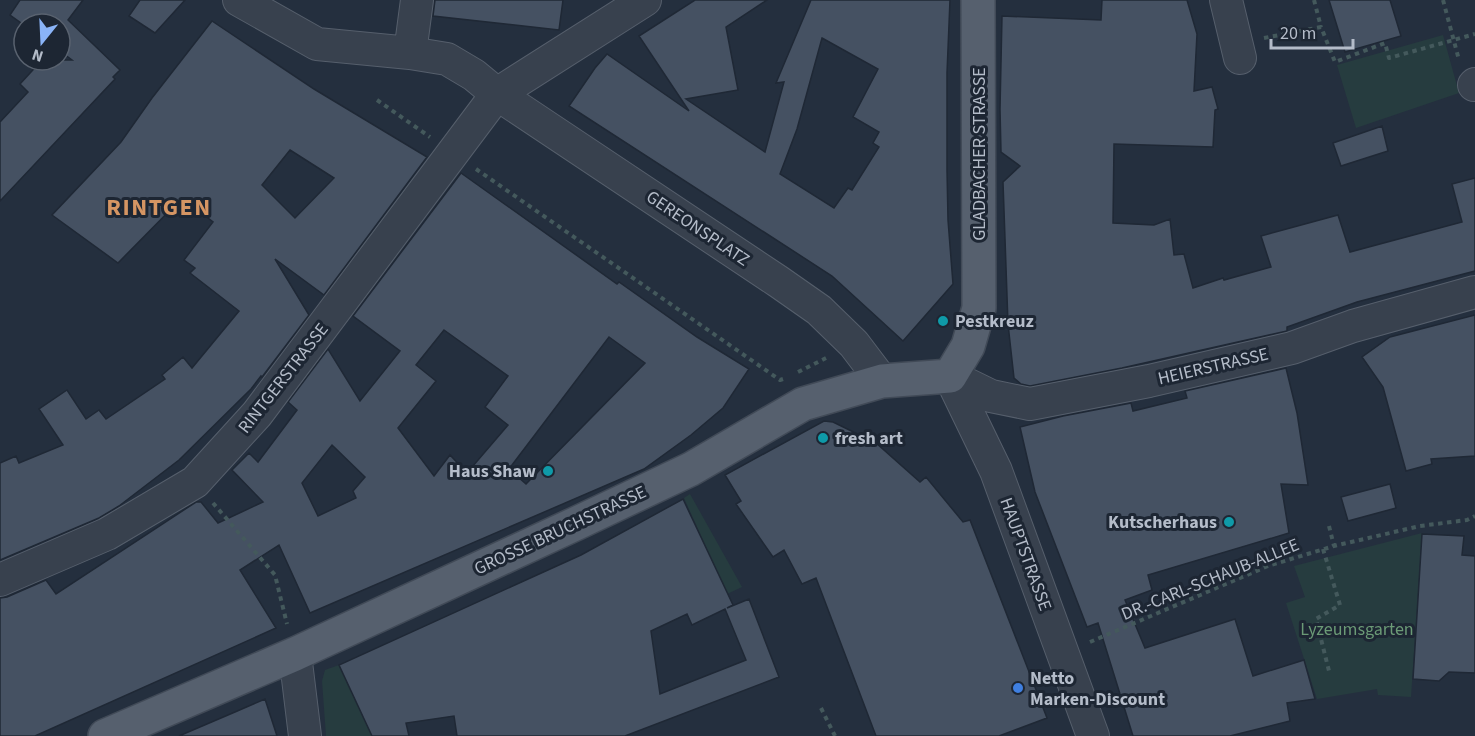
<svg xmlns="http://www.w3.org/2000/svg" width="1475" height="736" viewBox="0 0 1475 736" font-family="'Source Sans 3',sans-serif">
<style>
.green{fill:#263c3f}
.building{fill:#455162;stroke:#1f2835;stroke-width:1.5;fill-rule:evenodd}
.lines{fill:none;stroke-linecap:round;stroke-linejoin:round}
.minor-casing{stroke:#565f6c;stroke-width:34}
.major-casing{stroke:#414a57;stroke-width:36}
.path{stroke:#44595c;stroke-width:4;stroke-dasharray:4.5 4.5;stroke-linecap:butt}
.minor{stroke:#38414e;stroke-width:32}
.major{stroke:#56606e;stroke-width:33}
.culture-dot{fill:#0f9aa8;stroke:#1d2633;stroke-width:2}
.shop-dot{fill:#3f7fe0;stroke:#1d2633;stroke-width:2}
.labels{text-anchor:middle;stroke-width:6;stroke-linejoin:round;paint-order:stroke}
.street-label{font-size:18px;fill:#b4bcc9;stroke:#1d2633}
.poi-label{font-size:18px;font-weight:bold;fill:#b4bcc9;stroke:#1d2633;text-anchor:start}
.park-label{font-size:18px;fill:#6b9a76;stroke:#1d2633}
.district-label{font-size:24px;font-weight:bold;letter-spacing:1.5px;fill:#d59563;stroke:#1d2633}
</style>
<rect width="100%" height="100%" fill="#242f3e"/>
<path class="green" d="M 1443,35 L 1459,93 L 1356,128 L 1337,65 Z
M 690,494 L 742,587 L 727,594 L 684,498 Z
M 1422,533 L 1411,697 L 1378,695 L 1377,689 L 1317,699 L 1286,603 L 1305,597 L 1294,566 Z
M 339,665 L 372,736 L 326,736 L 322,681 L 325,670 Z"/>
<path class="building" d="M 20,0 L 83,0 L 68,20 L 120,70 L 113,77 L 115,79 L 0,201 L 0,122 L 28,92 L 20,84 L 42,60 L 72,60 L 60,51 L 60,24 L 24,25 L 10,15 Z
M 140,0 L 185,0 L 155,33 L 129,16 Z
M 435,0 L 563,0 L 559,30 L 433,16 Z
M 695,0 L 767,0 L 726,27 L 738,90 L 686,99 L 765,152 L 784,82 L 776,83 L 811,0 L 950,0 L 947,73 L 947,170 L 948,220 L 953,284 L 903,341 L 832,276 L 569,106 L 595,68 L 607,54 L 689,111 L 639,36 ZM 822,38 L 878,69 L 853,117 L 879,132 L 873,143 L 879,147 L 852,190 L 848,188 L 834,208 L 780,174 L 797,129 Z
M 1102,0 L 1187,0 L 1197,34 L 1194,91 L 1212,87 L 1218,109 L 1215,110 L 1213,147 L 1114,144 L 1113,223 L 1154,225 L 1170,219 L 1174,255 L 1184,254 L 1193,288 L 1223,278 L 1224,280 L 1271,267 L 1261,236 L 1338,215 L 1350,252 L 1462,222 L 1452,184 L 1475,178 L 1475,271 L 1357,302 L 1287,327 L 1287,331 L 1122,368 L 1030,386 L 1021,384 L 1014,378 L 1008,324 L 1003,182 L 1020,166 L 1001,152 L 1000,109 L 1002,16 L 1101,20 Z
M 1329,0 L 1390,0 L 1401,36 L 1345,52 Z
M 212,21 L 314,89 L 427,157 L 324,295 L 275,259 L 309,315 L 262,377 L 261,376 L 251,389 L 179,460 L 119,506 L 99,518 L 0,560 L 0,463 L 16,456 L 19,463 L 63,445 L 39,409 L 67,390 L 86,419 L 99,410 L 106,419 L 165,379 L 162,375 L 183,357 L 192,368 L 239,311 L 190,273 L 195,268 L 184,260 L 213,222 L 182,198 L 118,263 L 52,215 L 121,142 L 152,98 ZM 290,150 L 334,178 L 295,218 L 262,185 Z
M 1382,126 L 1388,151 L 1341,166 L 1333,143 Z
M 461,173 L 617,284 L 619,282 L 697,337 L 749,369 L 723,408 L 691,435 L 644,469 L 310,613 L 279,545 L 240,570 L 276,628 L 35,736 L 0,736 L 0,598 L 7,597 L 46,580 L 56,594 L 196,502 L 201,502 L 218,523 L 263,502 L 232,470 L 249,453 L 258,462 L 297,410 L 288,402 L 328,349 L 360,401 L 400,351 L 353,316 ZM 444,330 L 508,376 L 485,407 L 508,425 L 467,473 L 450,455 L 434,476 L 398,428 L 436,381 L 416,365 ZM 609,337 L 645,363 L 526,484 L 509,469 ZM 332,445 L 365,477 L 353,491 L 356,498 L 318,516 L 302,483 Z
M 1475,315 L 1475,456 L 1431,459 L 1432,464 L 1406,471 L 1383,387 L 1362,357 L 1390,337 Z
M 1286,368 L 1297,413 L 1308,485 L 1281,484 L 1289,533 L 1148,575 L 1152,590 L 1125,600 L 1145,648 L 1235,619 L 1253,676 L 1304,660 L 1315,699 L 1287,703 L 1290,721 L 1230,736 L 1133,736 L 1098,623 L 1087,627 L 1035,492 L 1020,427 L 1063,416 L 1131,403 L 1133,411 L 1187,398 L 1185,391 Z
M 824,421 L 833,422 L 876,443 L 920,482 L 926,477 L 963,522 L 970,520 L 1047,718 L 999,736 L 876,736 L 816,578 L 802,584 L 784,550 L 773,557 L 736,504 L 741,501 L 725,475 Z
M 1390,484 L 1396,508 L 1348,521 L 1341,497 Z
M 683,499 L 733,605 L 727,608 L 749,599 L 779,677 L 625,736 L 457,736 L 454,716 L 406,723 L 409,736 L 372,736 L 339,665 L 581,555 ZM 725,609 L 746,660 L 660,694 L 651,631 L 687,614 L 692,625 Z
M 1422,534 L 1464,536 L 1462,555 L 1475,556 L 1475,673 L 1449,672 L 1439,681 L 1413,679 Z
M 265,699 L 277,736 L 179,736 L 235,712 Z"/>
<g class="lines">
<defs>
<path id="minor" d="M 239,0 L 317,44 L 410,53 L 447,59 L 474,75 L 497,94 L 779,282 L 819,310 L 854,344 L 882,381
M 1226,0 L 1240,58
M 410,53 L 417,0
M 1474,85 L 1475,84
M 950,376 L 991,396 L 1030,404 L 1149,381 L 1292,348 L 1353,326 L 1475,292
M 950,376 L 996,471 L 1093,736
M 0,580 L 107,534 L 195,482 L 257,414 L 497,94 L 645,0
M 295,654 L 305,736"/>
<path id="major" d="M 105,736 L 295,654 L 575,524 L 691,469 L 803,404 L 882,381 L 950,376 L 968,346 L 979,308 L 978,0"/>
</defs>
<use href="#minor" class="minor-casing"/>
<use href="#major" class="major-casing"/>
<path class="path" d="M 1314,0 L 1321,27
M 1443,0 L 1459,60
M 1264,38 L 1321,27 L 1335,62 L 1385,43 L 1389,58 L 1475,34
M 377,100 L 430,137
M 476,169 L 780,380 L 783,379
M 798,372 L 826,358
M 213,503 L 275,575 L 287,624
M 1329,526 L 1334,546
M 1323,549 L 1340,605 L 1316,619 L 1329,671
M 1090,642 L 1268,566 L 1334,546 L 1420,526 L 1467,520 L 1475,516
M 821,708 L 835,736"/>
<use href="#minor" class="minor"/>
<use href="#major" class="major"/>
</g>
<g class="culture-dot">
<circle cx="943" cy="321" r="6"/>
<circle cx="823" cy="438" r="6"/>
<circle cx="548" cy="471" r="6"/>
<circle cx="1229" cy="522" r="6"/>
</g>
<circle class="shop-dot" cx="1018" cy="688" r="6"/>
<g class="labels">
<g class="street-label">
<text transform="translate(979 154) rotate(-90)" y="6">GLADBACHER STRASSE</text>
<text transform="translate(698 228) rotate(34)" y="6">GEREONSPLATZ</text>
<text transform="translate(1213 366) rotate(-13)" y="6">HEIERSTRASSE</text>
<text transform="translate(283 378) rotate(-52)" y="6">RINTGERSTRASSE</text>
<text transform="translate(560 530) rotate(-25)" y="6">GROSSE BRUCHSTRASSE</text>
<text transform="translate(1026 554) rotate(70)" y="6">HAUPTSTRASSE</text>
<text transform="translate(1210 579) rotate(-22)" y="6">DR.-CARL-SCHAUB-ALLEE</text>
</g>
<g class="poi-label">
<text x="955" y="327">Pestkreuz</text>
<text x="835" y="444">fresh art</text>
<text x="536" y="477" text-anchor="end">Haus Shaw</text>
<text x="1217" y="528" text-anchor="end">Kutscherhaus</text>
<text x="1030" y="684">Netto<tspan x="1030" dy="21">Marken-Discount</tspan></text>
</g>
<g class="park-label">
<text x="1357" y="635">Lyzeumsgarten</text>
</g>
<g class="district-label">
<text x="159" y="215">RINTGEN</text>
</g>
</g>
<g transform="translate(42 42) rotate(198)"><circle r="28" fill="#1d2633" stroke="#59626f" stroke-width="1.5"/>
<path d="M0-4.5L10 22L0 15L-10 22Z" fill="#8ab4f8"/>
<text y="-9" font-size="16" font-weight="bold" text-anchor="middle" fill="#b4bcc9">N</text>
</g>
<path d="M1271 39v9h82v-9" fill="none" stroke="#b4bcc9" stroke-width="3"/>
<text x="1280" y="39" font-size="18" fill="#b4bcc9" stroke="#1d2633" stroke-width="4.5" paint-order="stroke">20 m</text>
</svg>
